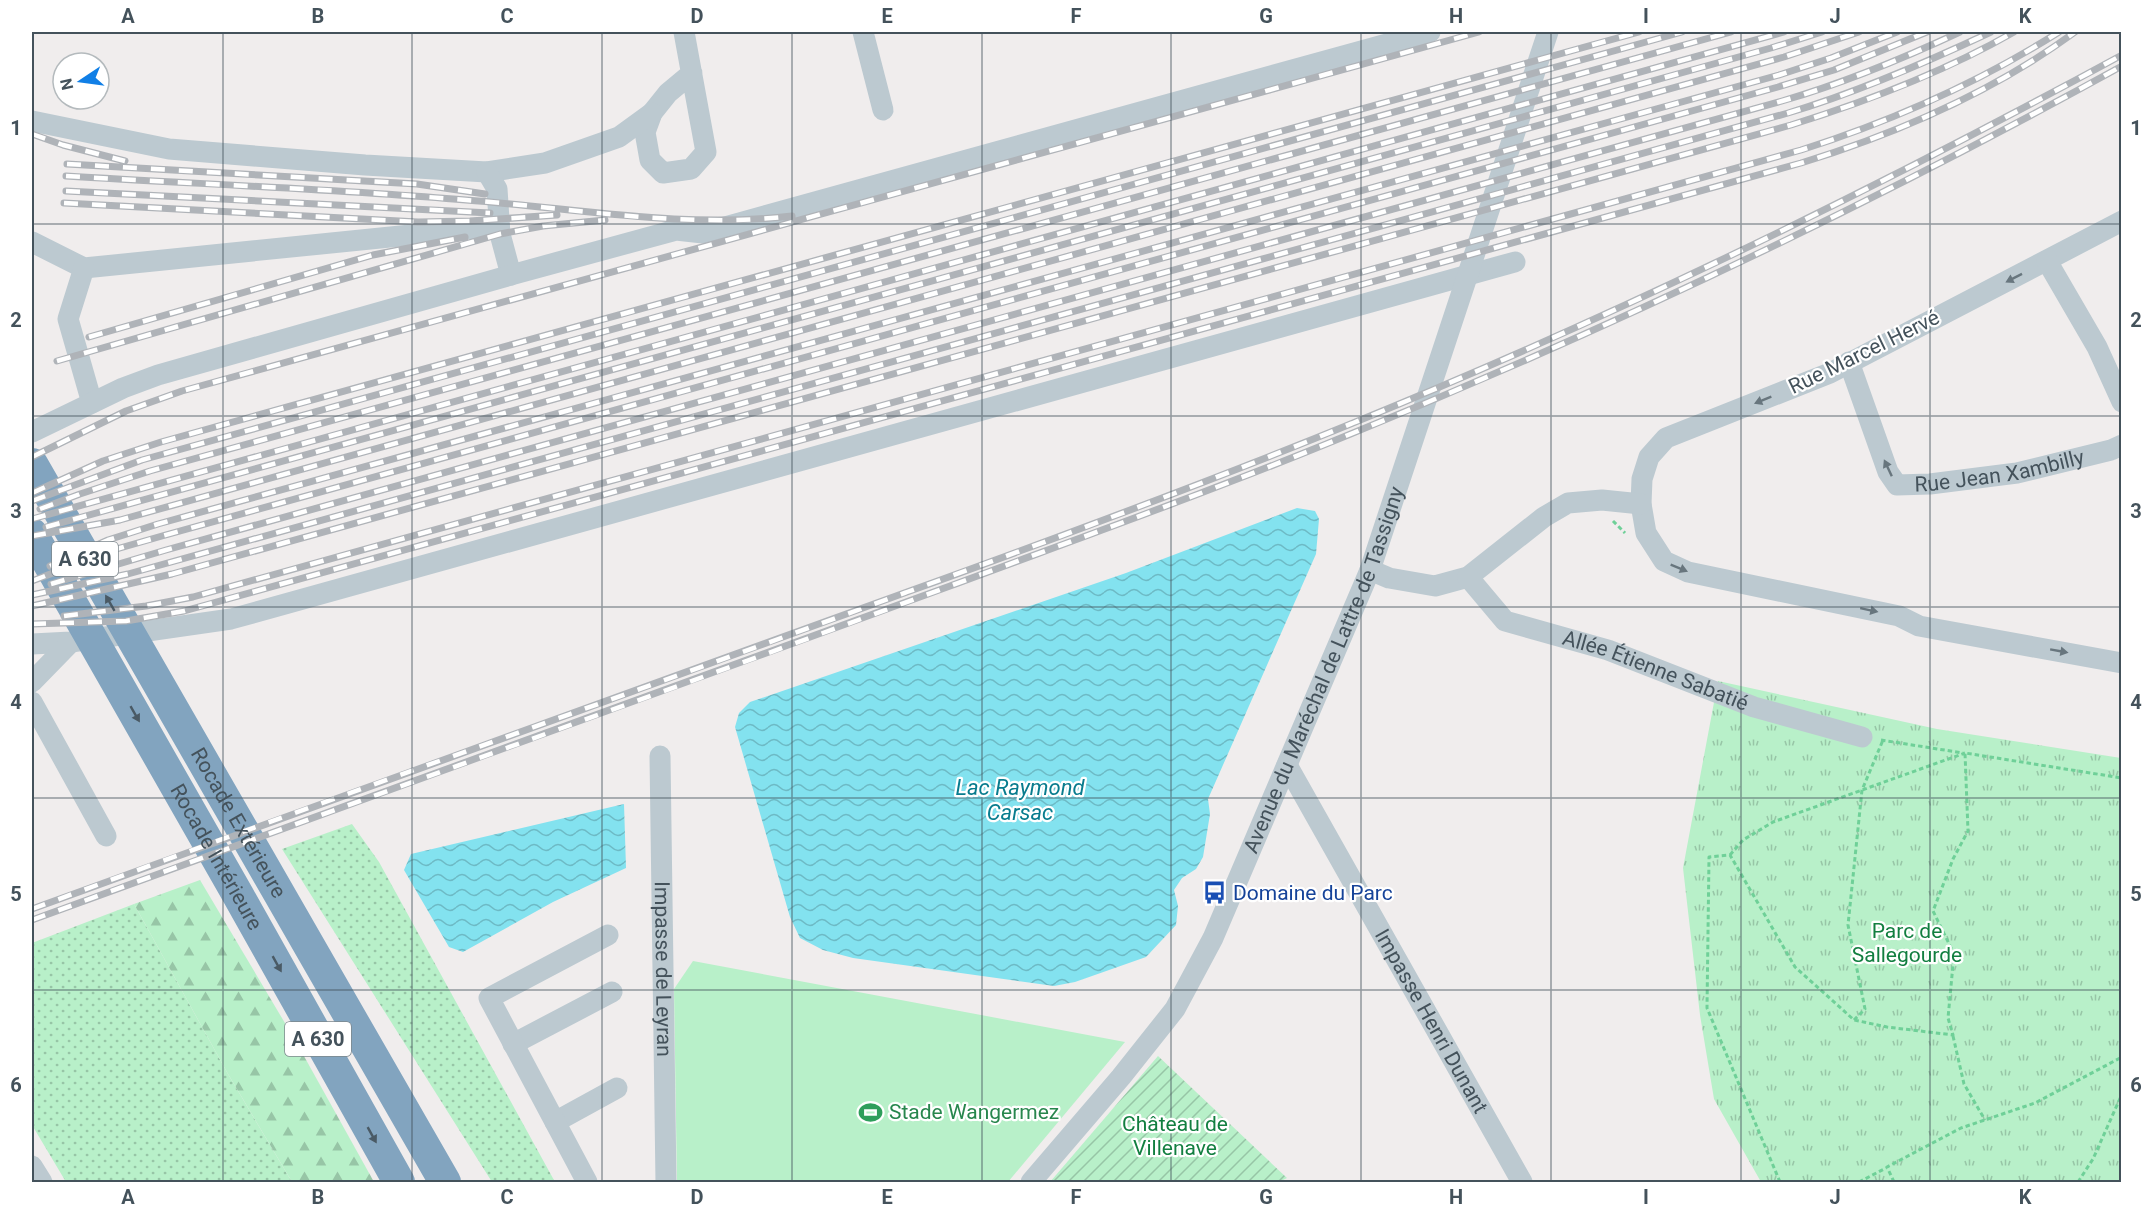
<svg xmlns="http://www.w3.org/2000/svg" width="2153" height="1214" viewBox="0 0 2153 1214" font-family="Roboto,sans-serif">
<style>
.grass{fill:url(#grass-dots)}
.forest{fill:url(#forest-firs)}
.park{fill:url(#park-tufts)}
.garden{fill:url(#garden-furrows)}
.pitch{fill:#b8f0c9}
.water{fill:url(#water-waves)}
.lines{fill:none;stroke-linecap:round;stroke-linejoin:round}
.path{stroke:#6fd098;stroke-width:3;stroke-dasharray:4.5 3;stroke-linecap:butt}
.minor{stroke:#bcc9d0;stroke-width:21}
.highway{stroke:#82a4bf;stroke-width:32}
.rail-casing{stroke:#afb3b8;stroke-width:7}
.rail{stroke:#fff;stroke-width:4.5;stroke-dasharray:14;stroke-linecap:butt}
.oneway{fill:#68767e}
.oneway2{fill:#4a5a65}
.grid{fill:none;stroke:#44525b;stroke-width:1.5;stroke-opacity:0.55}
.labels{text-anchor:middle;stroke-width:4.5;stroke-linejoin:round;paint-order:stroke}
.shield{fill:#fff;stroke:#7c868c;stroke-width:1.5}
.shield-label{font-size:20px;font-weight:bold;fill:#44525b}
.street-label{font-size:21px;fill:#44525b;stroke:#fff}
.transit-label{font-size:21px;fill:#164399;stroke:#fff;text-anchor:start}
.park-label{font-size:21px;fill:#127f40;stroke:#fff}
.leisure-label{font-size:21px;fill:#27864d;stroke:#fff;text-anchor:start}
.water-label{font-size:22px;font-style:italic;fill:#087c8e;stroke:#fff}
.neatline{fill:none;stroke:#44525b;stroke-width:2}
.grid-label{font-size:20px;text-anchor:middle;font-weight:bold;fill:#44525b}
</style>
<defs>
<pattern id="grass-dots" width="8" height="8" patternUnits="userSpaceOnUse" patternTransform="scale(1.5)"><rect width="8" height="8" fill="#b8f0c9"/><path d="M2 2h.1M6 6h.1" fill="none" stroke="#97c5a6" stroke-width="1.8" stroke-linecap="round"/></pattern>
<pattern id="forest-firs" width="22" height="20" patternUnits="userSpaceOnUse" patternTransform="scale(1.5)"><rect width="22" height="20" fill="#b8f0c9"/><path d="M5 1l3.5 6h-7zM16 11l3.5 6h-7z" fill="#97c5a6"/></pattern>
<pattern id="park-tufts" width="24" height="20" patternUnits="userSpaceOnUse" patternTransform="scale(1.5)"><rect width="24" height="20" fill="#b8f0c9"/><path d="M3 7l-1-3M5 7V3M7 7l1-3M15 17l-1-3M17 17v-4M19 17l1-3" fill="none" stroke="#97c5a6"/></pattern>
<pattern id="garden-furrows" width="10" height="10" patternUnits="userSpaceOnUse" patternTransform="scale(1.5)"><rect width="10" height="10" fill="#b8f0c9"/><path d="M-1 1l2-2M0 10L10 0M9 11l2-2" fill="none" stroke="#97c5a6"/></pattern>
<pattern id="water-waves" width="16" height="10" patternUnits="userSpaceOnUse" patternTransform="scale(1.5)"><rect width="16" height="10" fill="#83e2ef"/><path d="M0 5q4-4 8 0t8 0" fill="none" stroke="#6dbac5"/></pattern>
</defs>
<rect width="100%" height="100%" fill="#f0eded"/>
<path class="grass" d="M 352,824 L 379,862 L 555,1182 L 492,1182 L 282,849 Z
M 134,904 L 228,1074 L 292,1182 L 66,1182 L 32,1125 L 32,943 Z"/>
<path class="forest" d="M 200,880 L 295,1040 L 374,1182 L 292,1182 L 228,1074 L 134,904 Z"/>
<path class="park" d="M 1718,681 L 1937,729 L 2121,758 L 2121,1182 L 1761,1182 L 1714,1099 L 1700,1015 L 1683,868 Z"/>
<path class="garden" d="M 1158,1056 L 1287,1178 L 1279,1182 L 1050,1182 Z"/>
<path class="pitch" d="M 693,961 L 1125,1042 L 1008,1182 L 677,1182 L 674,989 Z"/>
<path class="water" d="M 1297,508 L 1315,511 L 1319,519 L 1316,554 L 1208,799 L 1210,814 L 1203,857 L 1196,869 L 1182,878 L 1174,890 L 1178,906 L 1176,925 L 1146,957 L 1075,982 L 1054,986 L 853,958 L 823,950 L 800,938 L 790,917 L 735,727 L 739,713 L 750,702 L 1126,573 Z
M 624,804 L 626,868 L 553,902 L 463,952 L 449,947 L 404,870 L 411,854 Z"/>
<g class="lines">
<path class="path" d="M 1613,521 L 1625,533
M 1881,740 L 1963,753
M 1730,855 L 1743,840 L 1773,822 L 1965,753
M 1854,1020 L 1865,1009 L 1848,925 L 1862,790 L 1883,740
M 1953,1036 L 1964,1084 L 1985,1120
M 1780,1182 L 1707,1008 L 1709,857 L 1730,855 L 1795,967 L 1854,1020 L 1887,1027 L 1953,1035 L 1948,1018 L 1954,954 L 1933,911 L 1953,859 L 1968,831 L 1965,753 L 2122,778
M 1859,1182 L 1886,1168
M 1894,1182 L 1887,1167 L 1961,1128 L 2035,1103 L 2122,1057
M 2078,1182 L 2093,1159 L 2122,1094"/>
<g class="minor">
<path d="M 684,32 L 706,152 L 691,169 L 663,173 L 650,160 L 645,132 L 652,113 L 668,93 L 692,73"/>
<path d="M 863,32 L 883,110"/>
<path d="M 32,121 L 169,149 L 365,165 L 487,172 L 545,163 L 619,137 L 652,113"/>
<path d="M 487,172 L 497,189 L 500,234 L 511,275"/>
<path d="M 2122,221 L 1830,373 L 1666,438 L 1649,457 L 1642,479 L 1641,504 L 1646,533 L 1664,561 L 1688,572 L 1899,616 L 1919,626 L 2122,663"/>
<path d="M 32,242 L 84,268 L 499,226"/>
<path d="M 2047,261 L 2097,347 L 2122,402"/>
<path d="M 84,268 L 68,319 L 92,403"/>
<path id="s1" d="M 1849,362 L 1888,472 L 1897,485 L 1930,484 L 2017,473 L 2111,450 L 2122,445"/>
<path d="M 32,432 L 123,388 L 158,375 L 511,275 L 676,230 L 703,233 L 1430,32"/>
<path d="M 1370,570 L 1389,578 L 1435,586 L 1468,577 L 1544,517 L 1568,503 L 1602,500 L 1641,504"/>
<path id="s2" d="M 1468,577 L 1505,621 L 1608,650 L 1754,707 L 1862,737"/>
<path d="M 32,644 L 71,642 L 231,619 L 1515,262"/>
<path d="M 32,682 L 71,642"/>
<path d="M 32,702 L 106,836"/>
<path id="s3" d="M 660,756 L 666,1182"/>
<path id="s4" d="M 1287,765 L 1522,1182"/>
<path d="M 513,1044 L 612,992"/>
<path d="M 555,1122 L 617,1088"/>
<path d="M 32,1166 L 42,1182"/>
<path d="M 587,1182 L 489,998 L 608,935"/>
<path id="s5" d="M 1031,1182 L 1121,1077 L 1175,1009 L 1213,938 L 1370,570 L 1548,32"/>
</g>
<g class="highway">
<path id="s6" d="M 32,464 L 445,1182"/>
<path id="s7" d="M 32,534 L 238,895 L 399,1182"/>
</g>
<defs>
<path id="rail" d="M 32,134 L 63,145 L 125,161
M 67,164 L 417,184 L 485,194
M 66,176 C 199,184 333,189 466,200 C 574,208 684,229 792,216
M 66,191 L 490,213
M 64,203 L 418,222 L 470,221 L 557,215
M 89,337 L 373,255 L 465,237
M 57,361 L 500,234 L 543,226 L 605,220
M 32,457 L 126,411 L 182,391 L 1479,32
M 32,493 L 103,461 L 161,442 L 1639,32
M 32,501 L 142,460 L 1682,32
M 40,509 L 80,494 L 150,471 L 1731,32
M 32,519 L 1784,32
M 46,527 L 1771,48 L 1822,32
M 32,536 L 120,520 L 1784,57 L 1859,32
M 50,566 L 108,540 L 158,524 L 1779,75 L 1831,58 L 1897,32
M 32,581 L 113,550 L 162,536 L 1778,87 L 1834,70 L 1927,32
M 51,584 L 166,550 L 1782,101 C 1844,83 1902,59 1960,32
M 32,595 L 128,574 L 1788,113 C 1858,92 1925,63 1991,32
M 32,606 L 172,574 L 1791,125 C 1868,101 1944,72 2014,32
M 64,616 L 146,606 L 193,597 L 1801,150 C 1892,121 1978,83 2059,32
M 32,624 L 126,621 L 184,611 L 1801,163 C 1898,133 1993,92 2075,32
M 32,909 C 323,801 616,699 907,592 C 1057,538 1206,483 1353,423 C 1616,316 1872,191 2122,55
M 32,920 C 337,808 644,700 950,586 C 1085,536 1220,488 1353,433 C 1616,326 1873,203 2122,66"/>
</defs>
<use href="#rail" class="rail-casing"/>
<use href="#rail" class="rail"/>
</g>
<defs><path id="oneway-solid" d="M-6-.8H1V-3.2L6.5 0L1 3.2V.8H-6Z" transform="scale(1.5)"/></defs>
<g class="oneway">
<use href="#oneway-solid" transform="translate(2014 278) rotate(153)"/>
<use href="#oneway-solid" transform="translate(1763 400) rotate(158)"/>
<use href="#oneway-solid" transform="translate(1888 468) rotate(-115)"/>
<use href="#oneway-solid" transform="translate(1679 568) rotate(22)"/>
<use href="#oneway-solid" transform="translate(1869 610) rotate(12)"/>
<use href="#oneway-solid" transform="translate(2059 651) rotate(10)"/>
</g>
<g class="oneway2">
<use href="#oneway-solid" transform="translate(110 603) rotate(-120)"/>
<use href="#oneway-solid" transform="translate(135 714) rotate(60)"/>
<use href="#oneway-solid" transform="translate(277 964) rotate(61)"/>
<use href="#oneway-solid" transform="translate(372 1135) rotate(61)"/>
</g>
<path class="grid" d="M 223,32 L 223,1182M 412,32 L 412,1182M 602,32 L 602,1182M 792,32 L 792,1182M 982,32 L 982,1182M 1171,32 L 1171,1182M 1361,32 L 1361,1182M 1551,32 L 1551,1182M 1741,32 L 1741,1182M 1930,32 L 1930,1182M 32,224 L 2122,224M 32,416 L 2122,416M 32,607 L 2122,607M 32,798 L 2122,798M 32,990 L 2122,990"/>
<defs>
<symbol id="bus-bare" viewBox="-9 -9 18 18"><path d="M-5-6H5V4H4V6H2V4H-2V6H-4V4H-5ZM-3.5-4V0h7V-4ZM-3.5 1.2v1.5H-2V1.2ZM2 1.2v1.5H3.5V1.2Z" fill="#1a4fb4" stroke="#fff" stroke-width="2.5" paint-order="stroke"/></symbol>
<symbol id="stadium-bare" viewBox="-9 -9 18 18"><path d="M0-5a6.5 5 0 1 0 0 10a6.5 5 0 1 0 0-10ZM-3.5-1.8h7v3.6h-7Z" fill="#2e9e5b" stroke="#fff" stroke-width="2.5" paint-order="stroke"/></symbol>
</defs>
<g fill-rule="evenodd">
<use href="#bus-bare" x="1198" y="876" width="33" height="33"/>
<use href="#stadium-bare" x="854" y="1096" width="33" height="33"/>
</g>
<g class="labels">
<g class="shield">
<rect x="52" y="542" width="66" height="34" rx="4.5"/>
<rect x="285" y="1022" width="66" height="34" rx="4.5"/>
</g>
<g class="shield-label">
<text x="85" y="566">A 630</text>
<text x="318" y="1046">A 630</text>
</g>
<g class="street-label">
<text transform="translate(1864 352) rotate(-26)" y="7">Rue Marcel Hervé</text>
<text dy="7" stroke="none"><textPath href="#s1" startOffset="236">Rue Jean Xambilly</textPath></text>
<text dy="7" stroke="none"><textPath href="#s5" startOffset="596">Avenue du Maréchal de Lattre de Tassigny</textPath></text>
<text dy="7" stroke="none"><textPath href="#s2" startOffset="216">Allée Étienne Sabatié</textPath></text>
<text dy="7" stroke="none"><textPath href="#s6" startOffset="414">Rocade Extérieure</textPath></text>
<text dy="7" stroke="none"><textPath href="#s7" startOffset="372">Rocade Intérieure</textPath></text>
<text dy="7" stroke="none"><textPath href="#s3" startOffset="213">Impasse de Leyran</textPath></text>
<text dy="7" stroke="none"><textPath href="#s4" startOffset="294">Impasse Henri Dunant</textPath></text>
</g>
<g class="transit-label">
<text x="1233" y="900">Domaine du Parc</text>
</g>
<g class="park-label">
<text x="1907" y="938">Parc de<tspan x="1907" dy="24">Sallegourde</tspan></text>
<text x="1175" y="1131">Château de<tspan x="1175" dy="24">Villenave</tspan></text>
</g>
<g class="leisure-label">
<text x="889" y="1119">Stade Wangermez</text>
</g>
<g class="water-label">
<text x="1020" y="795">Lac Raymond<tspan x="1020" dy="25">Carsac</tspan></text>
</g>
</g>
<rect width="2153" height="1214" fill="none" stroke="#ffffff" stroke-width="66"/>
<g transform="translate(81 81) rotate(257)"><circle r="28" fill="#ffffff" stroke="#b4babd" stroke-width="1.5"/>
<path d="M0-4.5L10 22L0 15L-10 22Z" fill="#117fe6"/>
<text y="-9" font-size="16" font-weight="bold" text-anchor="middle" fill="#44525b">N</text>
</g>
<rect x="33" y="33" width="2087" height="1148" class="neatline"/>
<g class="grid-label">
<text x="128" y="23">A</text>
<text x="318" y="23">B</text>
<text x="507" y="23">C</text>
<text x="697" y="23">D</text>
<text x="887" y="23">E</text>
<text x="1076" y="23">F</text>
<text x="1266" y="23">G</text>
<text x="1456" y="23">H</text>
<text x="1646" y="23">I</text>
<text x="1835" y="23">J</text>
<text x="2025" y="23">K</text>
<text x="16" y="135">1</text>
<text x="2136" y="135">1</text>
<text x="16" y="327">2</text>
<text x="2136" y="327">2</text>
<text x="16" y="518">3</text>
<text x="2136" y="518">3</text>
<text x="16" y="709">4</text>
<text x="2136" y="709">4</text>
<text x="16" y="901">5</text>
<text x="2136" y="901">5</text>
<text x="16" y="1092">6</text>
<text x="2136" y="1092">6</text>
<text x="128" y="1204">A</text>
<text x="318" y="1204">B</text>
<text x="507" y="1204">C</text>
<text x="697" y="1204">D</text>
<text x="887" y="1204">E</text>
<text x="1076" y="1204">F</text>
<text x="1266" y="1204">G</text>
<text x="1456" y="1204">H</text>
<text x="1646" y="1204">I</text>
<text x="1835" y="1204">J</text>
<text x="2025" y="1204">K</text>
</g>
</svg>
